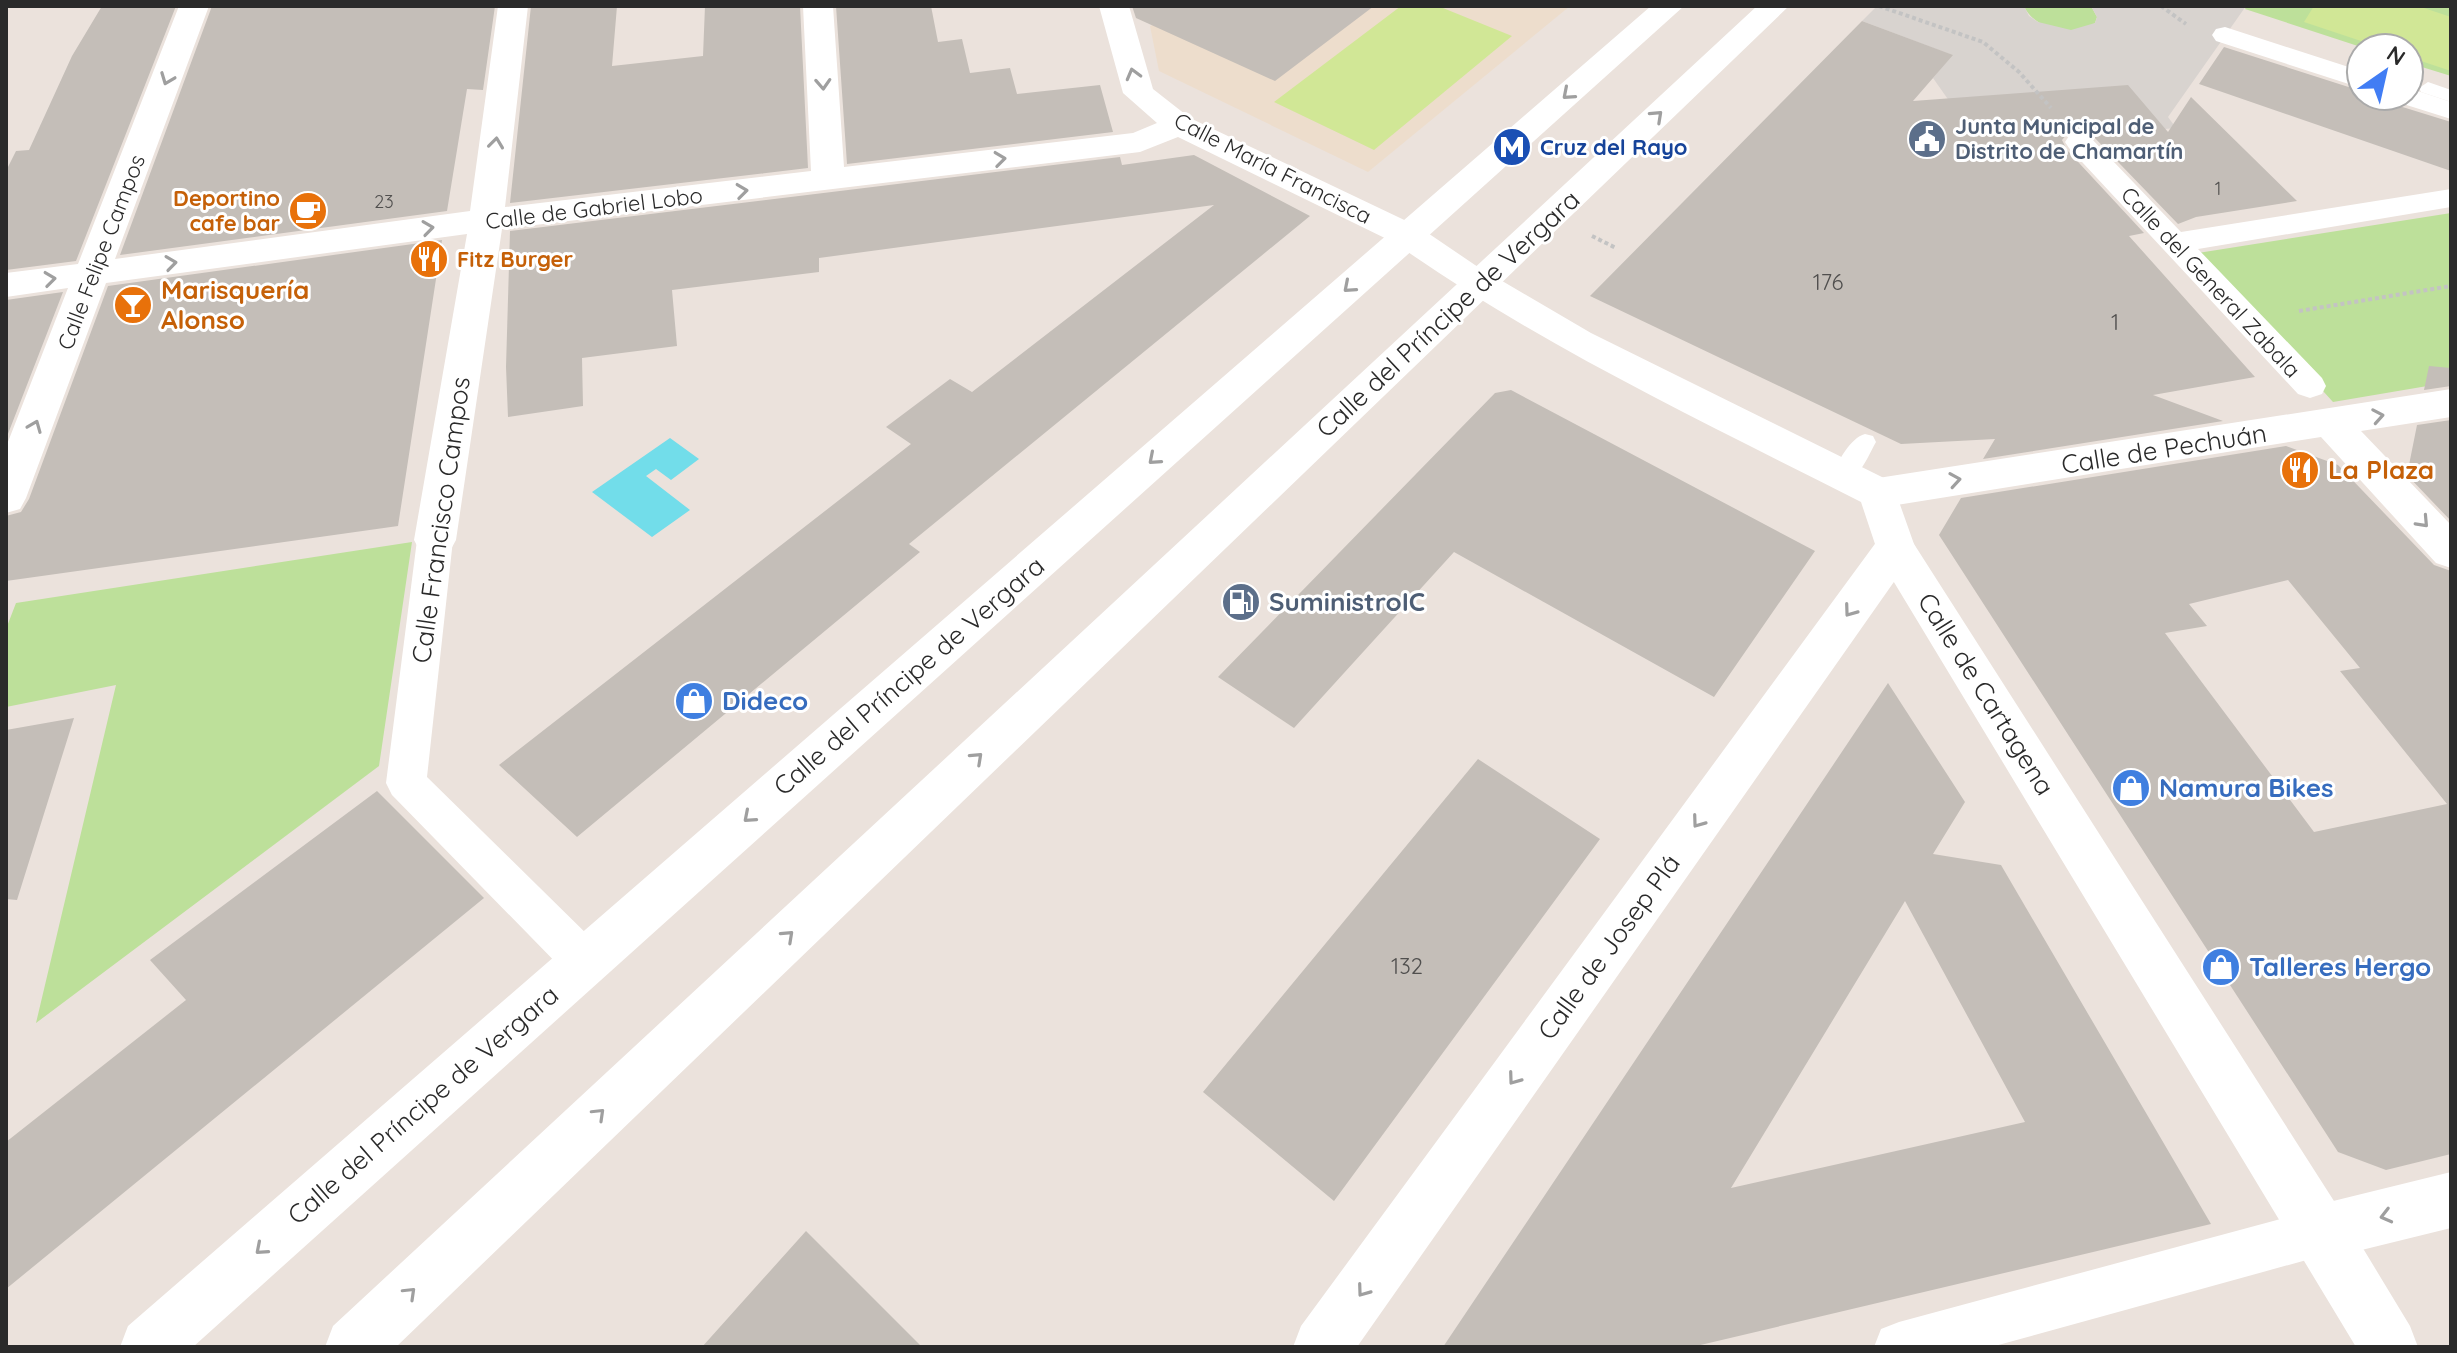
<svg xmlns="http://www.w3.org/2000/svg" width="2457" height="1353" viewBox="0 0 2457 1353" font-family="Quicksand,sans-serif">
<style>
.education{fill:#edddcc}
.green{fill:#bde09a}
.pitch{fill:#d1e796}
.plaza{fill:#d8d3cf}
.water{fill:#72ddea}
.building{fill:#c4beb8;fill-rule:evenodd}
.lines{fill:none;stroke-linecap:round;stroke-linejoin:round}
.path{stroke:#c3c3c3;stroke-width:4;stroke-dasharray:4 3;stroke-linecap:butt}
.service{fill:#fff;fill-rule:evenodd}
.pedestrian{fill:#fff;fill-rule:evenodd}
.minor{fill:#fff;fill-rule:evenodd}
.tertiary{fill:#fff;fill-rule:evenodd}
.secondary{fill:#fff;fill-rule:evenodd}
.oneway{stroke:#9f9f9f}
.labels{text-anchor:middle;stroke-width:6;stroke-linejoin:round;paint-order:stroke}
.far-number-label{font-size:18px;fill:#504f4e}
.far-service-label{font-size:22px;font-weight:bold;fill:#4e5e75;stroke:#fff;text-anchor:start}
.far-transit-label{font-size:22px;font-weight:bold;fill:#164399;stroke:#fff;text-anchor:start}
.far-street-label{font-size:22px;fill:#2a2a2a;stroke:#fff}
.far-food-label{font-size:22px;font-weight:bold;fill:#c56008;stroke:#fff;text-anchor:end}
.number-label{font-size:22px;fill:#504f4e}
.food-label{font-size:26px;font-weight:bold;fill:#c56008;stroke:#fff;text-anchor:start}
.street-label{font-size:26px;fill:#2a2a2a;stroke:#fff}
.service-label{font-size:26px;font-weight:bold;fill:#4e5e75;stroke:#fff;text-anchor:start}
.shop-label{font-size:26px;font-weight:bold;fill:#366cbe;stroke:#fff;text-anchor:start}
</style>
<rect width="100%" height="100%" fill="#ebe2dc"/>
<path class="education" d="M 1199,6 L 1570,6 L 1368,172 L 1159,71 L 1150,26 Z"/>
<path class="green" d="M 2024,6 L 2091,6 L 2097,17 L 2095,23 C 2075,38 2034,30 2024,6 Z
M 2247,6 L 2451,7 L 2451,76 L 2409,63 L 2409,48 L 2364,48 L 2245,9 Z
M 2451,213 L 2451,382 L 2333,402 L 2198,253 Z
M 412,542 L 379,766 L 36,1023 L 116,685 L 6,707 L 6,629 L 16,603 Z"/>
<path class="pitch" d="M 1401,6 L 1438,6 L 1512,36 L 1374,150 L 1274,102 Z
M 2314,6 L 2418,6 L 2451,17 L 2451,71 L 2409,57 L 2409,48 L 2382,48 L 2304,22 Z"/>
<path class="plaza" d="M 1877,6 L 2024,6 L 2029,16 L 2038,22 L 2071,30 L 2095,23 L 2097,17 L 2091,6 L 2246,6 L 2168,117 L 2176,128 L 2165,129 L 1952,105 L 1933,78 L 1952,55 L 1862,21 Z"/>
<path class="water" d="M 670,438 L 699,459 L 671,480 L 656,469 L 646,476 L 690,510 L 652,537 L 592,492 Z"/>
<path class="building" d="M 102,6 L 176,6 L 76,261 L 6,270 L 6,171 L 16,151 L 29,150 L 72,56 Z
M 212,6 L 495,6 L 483,90 L 467,89 L 447,211 L 120,255 Z
M 531,6 L 617,6 L 612,66 L 703,56 L 705,6 L 800,6 L 808,168 L 510,203 Z
M 836,6 L 931,6 L 938,42 L 962,39 L 970,73 L 1010,68 L 1017,94 L 1100,85 L 1113,132 L 847,164 Z
M 1132,6 L 1374,6 L 1275,81 L 1136,18 Z
M 1862,21 L 1953,55 L 1913,101 L 2128,85 L 2168,132 L 2191,97 L 2297,201 L 2196,217 L 2178,224 L 2091,134 L 2078,130 L 2068,133 L 2062,140 L 2067,150 L 2144,233 L 2129,236 L 2255,377 L 2153,395 L 2223,421 L 1983,459 L 1995,439 L 1901,444 L 1590,296 Z
M 2224,47 L 2361,91 L 2361,96 L 2380,96 L 2396,105 L 2451,122 L 2451,171 L 2199,84 Z
M 1194,155 L 1310,216 L 909,544 L 920,552 L 577,837 L 499,765 L 911,444 L 886,427 L 950,379 L 972,392 L 1214,205 L 819,258 L 819,272 L 672,290 L 677,346 L 582,358 L 583,406 L 508,417 L 506,367 L 510,231 L 1120,157 L 1122,165 Z
M 442,240 L 398,526 L 6,581 L 6,516 L 21,512 L 29,499 L 108,286 Z
M 63,292 L 6,439 L 6,300 Z
M 2429,366 L 2451,368 L 2451,386 L 2424,390 Z
M 1511,390 L 1815,551 L 1714,697 L 1454,552 L 1294,728 L 1218,677 L 1495,393 Z
M 2451,420 L 2451,521 L 2407,475 L 2417,425 Z
M 2286,446 L 2338,465 L 2434,565 L 2451,571 L 2451,1154 L 2386,1170 L 2338,1152 L 1939,535 L 1961,498 ZM 2288,580 L 2360,668 L 2340,671 L 2447,804 L 2314,832 L 2165,633 L 2207,626 L 2189,604 Z
M 1888,683 L 1965,802 L 1933,854 L 2001,865 L 2211,1224 L 1692,1347 L 1443,1347 ZM 1905,901 L 2025,1122 L 1731,1188 L 1902,906 Z
M 74,718 L 17,900 L 6,899 L 6,730 Z
M 1478,759 L 1600,839 L 1334,1201 L 1203,1092 Z
M 377,791 L 484,898 L 6,1289 L 6,1142 L 186,1000 L 150,960 Z
M 806,1231 L 922,1347 L 702,1347 Z"/>
<g class="lines">
<path class="path" d="M 1879,6 L 1983,42 L 2019,72 L 2051,108
M 2161,6 L 2186,24
M 1592,236 L 1616,248
M 2299,311 L 2451,286"/>
<path class="service" d="M 2428,82 L 2451,90 L 2451,102 L 2421,92 L 2419,88 Z
M 1865,434 L 1873,436 L 1876,442 C 1867,458 1856,488 1835,481 L 1831,475 C 1839,461 1850,438 1865,434 Z"/>
<path class="pedestrian" d="M 2225,27 L 2361,71 L 2361,88 L 2216,41 L 2212,35 L 2216,29 Z
M 2409,88 L 2451,102 L 2451,119 L 2397,102 L 2393,96 L 2409,96 Z
M 2079,133 L 2089,136 L 2181,232 L 2451,189 L 2451,207 L 2198,249 L 2322,378 L 2326,386 L 2322,394 L 2310,398 L 2298,394 L 2069,148 L 2065,142 L 2069,136 Z
M 435,526 L 448,530 L 453,540 L 427,777 L 600,947 L 607,962 L 600,977 L 585,983 L 570,977 L 392,795 L 386,783 L 417,540 L 422,530 Z
M 2321,1208 L 2338,1215 L 2345,1232 L 2338,1249 L 2321,1256 L 1991,1347 L 1874,1347 L 1881,1329 L 1899,1322 Z"/>
<path class="minor" d="M 179,6 L 209,6 L 115,259 L 470,211 L 498,6 L 528,6 L 505,207 L 811,171 L 803,6 L 833,6 L 844,167 L 1133,133 L 1157,123 L 1123,93 L 1099,6 L 1129,6 L 1153,89 L 1190,118 L 1419,227 L 1424,235 L 1419,243 L 1407,246 L 1395,243 L 1178,137 L 1140,152 L 502,229 L 456,540 L 450,551 L 435,556 L 420,551 L 414,540 L 467,234 L 106,283 L 26,498 L 20,509 L 6,513 L 6,447 L 68,288 L 6,297 L 6,273 L 78,264 Z
M 2451,389 L 2451,417 L 2361,431 L 2451,525 L 2451,568 L 2436,563 L 2321,437 L 1878,508 L 1864,504 L 1858,493 L 1864,482 L 1878,478 Z
M 1895,532 L 1910,537 L 1916,548 L 1910,559 L 1357,1347 L 1293,1347 L 1301,1326 L 1880,537 Z
M 2451,1172 L 2451,1228 L 2321,1260 L 2301,1252 L 2293,1232 L 2301,1212 L 2321,1204 Z"/>
<path class="tertiary" d="M 1407,224 L 1419,227 L 1475,265 L 1591,333 L 1892,482 L 1914,544 L 2341,1212 L 2410,1326 L 2418,1347 L 2356,1347 L 1880,559 L 1861,502 C 1702,421 1541,346 1395,243 L 1390,235 L 1395,227 Z"/>
<path class="secondary" d="M 1651,6 L 1684,6 L 193,1347 L 120,1347 L 128,1326 Z
M 1757,6 L 1789,6 L 396,1347 L 325,1347 L 333,1326 Z"/>
</g>
<defs><path id="oneway-chevron" d="M-2-3.5L2.5 0L-2 3.5" fill="none" stroke-width="1.6" stroke-linecap="round" stroke-linejoin="round" transform="scale(2)"/></defs>
<g class="oneway">
<use href="#oneway-chevron" transform="translate(1133 74) rotate(-105)"/>
<use href="#oneway-chevron" transform="translate(167 79) rotate(111)"/>
<use href="#oneway-chevron" transform="translate(823 84) rotate(87)"/>
<use href="#oneway-chevron" transform="translate(1568 94) rotate(139)"/>
<use href="#oneway-chevron" transform="translate(1657 116) rotate(-43)"/>
<use href="#oneway-chevron" transform="translate(496 143) rotate(-83)"/>
<use href="#oneway-chevron" transform="translate(1000 159) rotate(-7)"/>
<use href="#oneway-chevron" transform="translate(742 191) rotate(-7)"/>
<use href="#oneway-chevron" transform="translate(428 228) rotate(-8)"/>
<use href="#oneway-chevron" transform="translate(171 263) rotate(-8)"/>
<use href="#oneway-chevron" transform="translate(50 279) rotate(-7)"/>
<use href="#oneway-chevron" transform="translate(1349 287) rotate(139)"/>
<use href="#oneway-chevron" transform="translate(2378 416) rotate(-10)"/>
<use href="#oneway-chevron" transform="translate(35 426) rotate(-68)"/>
<use href="#oneway-chevron" transform="translate(1154 459) rotate(139)"/>
<use href="#oneway-chevron" transform="translate(1955 480) rotate(-9)"/>
<use href="#oneway-chevron" transform="translate(2423 522) rotate(47)"/>
<use href="#oneway-chevron" transform="translate(1850 611) rotate(126)"/>
<use href="#oneway-chevron" transform="translate(977 758) rotate(-43)"/>
<use href="#oneway-chevron" transform="translate(749 817) rotate(139)"/>
<use href="#oneway-chevron" transform="translate(1698 822) rotate(126)"/>
<use href="#oneway-chevron" transform="translate(788 936) rotate(-43)"/>
<use href="#oneway-chevron" transform="translate(1514 1079) rotate(126)"/>
<use href="#oneway-chevron" transform="translate(599 1114) rotate(-44)"/>
<use href="#oneway-chevron" transform="translate(2386 1216) rotate(166)"/>
<use href="#oneway-chevron" transform="translate(261 1249) rotate(139)"/>
<use href="#oneway-chevron" transform="translate(1363 1291) rotate(126)"/>
<use href="#oneway-chevron" transform="translate(410 1293) rotate(-44)"/>
</g>
<defs>
<symbol id="civic-disc" viewBox="-11 -11 22 22"><circle r="9.5" fill="#5c6f8a" stroke="#fff"/><path d="M-.6-6.5H3V-4.5H.6V-3L4-1V1h2V6H-6V1h2V-1L-.6-3ZM-1.2 2.5V6h2.4V2.5Z" fill="#fff"/></symbol>
<symbol id="metro-disc" viewBox="-11 -11 22 22"><circle r="9.5" fill="#1a4fb4" stroke="#fff"/><path d="M-5.5 5V-5H-3L0 0L3-5H5.5V5H3V-.5L0 4L-3-.5V5Z" fill="#fff"/></symbol>
<symbol id="cafe-disc" viewBox="-11 -11 22 22"><circle r="9.5" fill="#e8710a" stroke="#fff"/><path d="M-5.5-4.5H6V0H3Q3 3.5 0 3.5H-2.5Q-5.5 3.5-5.5 0ZM3-3.2v2h1.7v-2ZM-6 4.5H4V6H-6Z" fill="#fff"/></symbol>
<symbol id="restaurant-disc" viewBox="-11 -11 22 22"><circle r="9.5" fill="#e8710a" stroke="#fff"/><path d="M-5-6h1v4h1v-4h1v4h1v-4h1v5L-1.5 .5V6h-2V.5L-5-1ZM5-6V6H3V1.5H1.5Q1.5-4 5-6Z" fill="#fff"/></symbol>
<symbol id="bar-disc" viewBox="-11 -11 22 22"><circle r="9.5" fill="#e8710a" stroke="#fff"/><path d="M-6-5H6L.8 .8V4.5H3.5V6h-7V4.5H-.8V.8Z" fill="#fff"/></symbol>
<symbol id="fuel-disc" viewBox="-11 -11 22 22"><circle r="9.5" fill="#5c6f8a" stroke="#fff"/><path d="M-5.5-6h7V0h2V4h1.3V-2.5L3-4.5l.8-.8L6-3V5H2.5V1h-1V6h-7ZM-4.2-4.7v3.2H.2V-4.7Z" fill="#fff"/></symbol>
<symbol id="shop-disc" viewBox="-11 -11 22 22"><circle r="9.5" fill="#3f7fe0" stroke="#fff"/><path d="M-5-2.5h2.3a2.7 3.5 0 0 1 5.4 0H5L5.5 6h-11ZM-1.5-2.5h3a1.5 2.3 0 0 0-3 0Z" fill="#fff"/></symbol>
</defs>
<g fill-rule="evenodd">
<use href="#civic-disc" x="1905" y="117" width="44" height="44"/>
<use href="#metro-disc" x="1490" y="125" width="44" height="44"/>
<use href="#cafe-disc" x="286" y="189" width="44" height="44"/>
<use href="#restaurant-disc" x="407" y="237" width="44" height="44"/>
<use href="#bar-disc" x="111" y="283" width="44" height="44"/>
<use href="#restaurant-disc" x="2278" y="448" width="44" height="44"/>
<use href="#fuel-disc" x="1219" y="580" width="44" height="44"/>
<use href="#shop-disc" x="672" y="679" width="44" height="44"/>
<use href="#shop-disc" x="2109" y="766" width="44" height="44"/>
<use href="#shop-disc" x="2199" y="945" width="44" height="44"/>
</g>
<g class="labels">
<g class="far-number-label">
<text x="2218" y="195">1</text>
<text x="384" y="208">23</text>
</g>
<g class="far-service-label">
<text x="1955" y="134">Junta Municipal de<tspan x="1955" dy="25">Distrito de Chamartín</tspan></text>
</g>
<g class="far-transit-label">
<text x="1540" y="155">Cruz del Rayo</text>
</g>
<g class="far-street-label">
<text transform="translate(1273 168) rotate(27)" y="8">Calle María Francisca</text>
<text transform="translate(594 208) rotate(-7)" y="8">Calle de Gabriel Lobo</text>
<text transform="translate(101 252) rotate(-69)" y="8">Calle Felipe Campos</text>
<text transform="translate(2211 282) rotate(47)" y="8">Calle del General Zabala</text>
</g>
<g class="far-food-label">
<text x="280" y="206">Deportino<tspan x="280" dy="25">cafe bar</tspan></text>
<text x="457" y="267" text-anchor="start">Fitz Burger</text>
</g>
<g class="number-label">
<text x="1828" y="290">176</text>
<text x="2115" y="330">1</text>
<text x="1407" y="974">132</text>
</g>
<g class="food-label">
<text x="161" y="299">Marisquería<tspan x="161" dy="30">Alonso</tspan></text>
<text x="2328" y="479">La Plaza</text>
</g>
<g class="street-label">
<text transform="translate(1448 314) rotate(-43)" y="9">Calle del Príncipe de Vergara</text>
<text transform="translate(2164 449) rotate(-9)" y="9">Calle de Pechuán</text>
<text transform="translate(441 520) rotate(-82)" y="9">Calle Francisco Campos</text>
<text transform="translate(909 676) rotate(-41)" y="9">Calle del Príncipe de Vergara</text>
<text transform="translate(1986 694) rotate(58)" y="9">Calle de Cartagena</text>
<text transform="translate(1609 947) rotate(-54)" y="9">Calle de Josep Plá</text>
<text transform="translate(423 1105) rotate(-41)" y="9">Calle del Príncipe de Vergara</text>
</g>
<g class="service-label">
<text x="1269" y="611">SuministroIC</text>
</g>
<g class="shop-label">
<text x="722" y="710">Dideco</text>
<text x="2159" y="797">Namura Bikes</text>
<text x="2249" y="976">Talleres Hergo</text>
</g>
</g>
<rect width="2457" height="1353" fill="none" stroke="#2a2a2a" stroke-width="16"/>
<g transform="translate(2385 72) rotate(34)"><circle r="38" fill="#ffffff" stroke="#aaaaaa" stroke-width="2"/>
<path d="M0-6L14 30L0 20L-14 30Z" fill="#417df4"/>
<text y="-12" font-size="22" font-weight="bold" text-anchor="middle" fill="#2a2a2a">N</text>
</g>
</svg>
